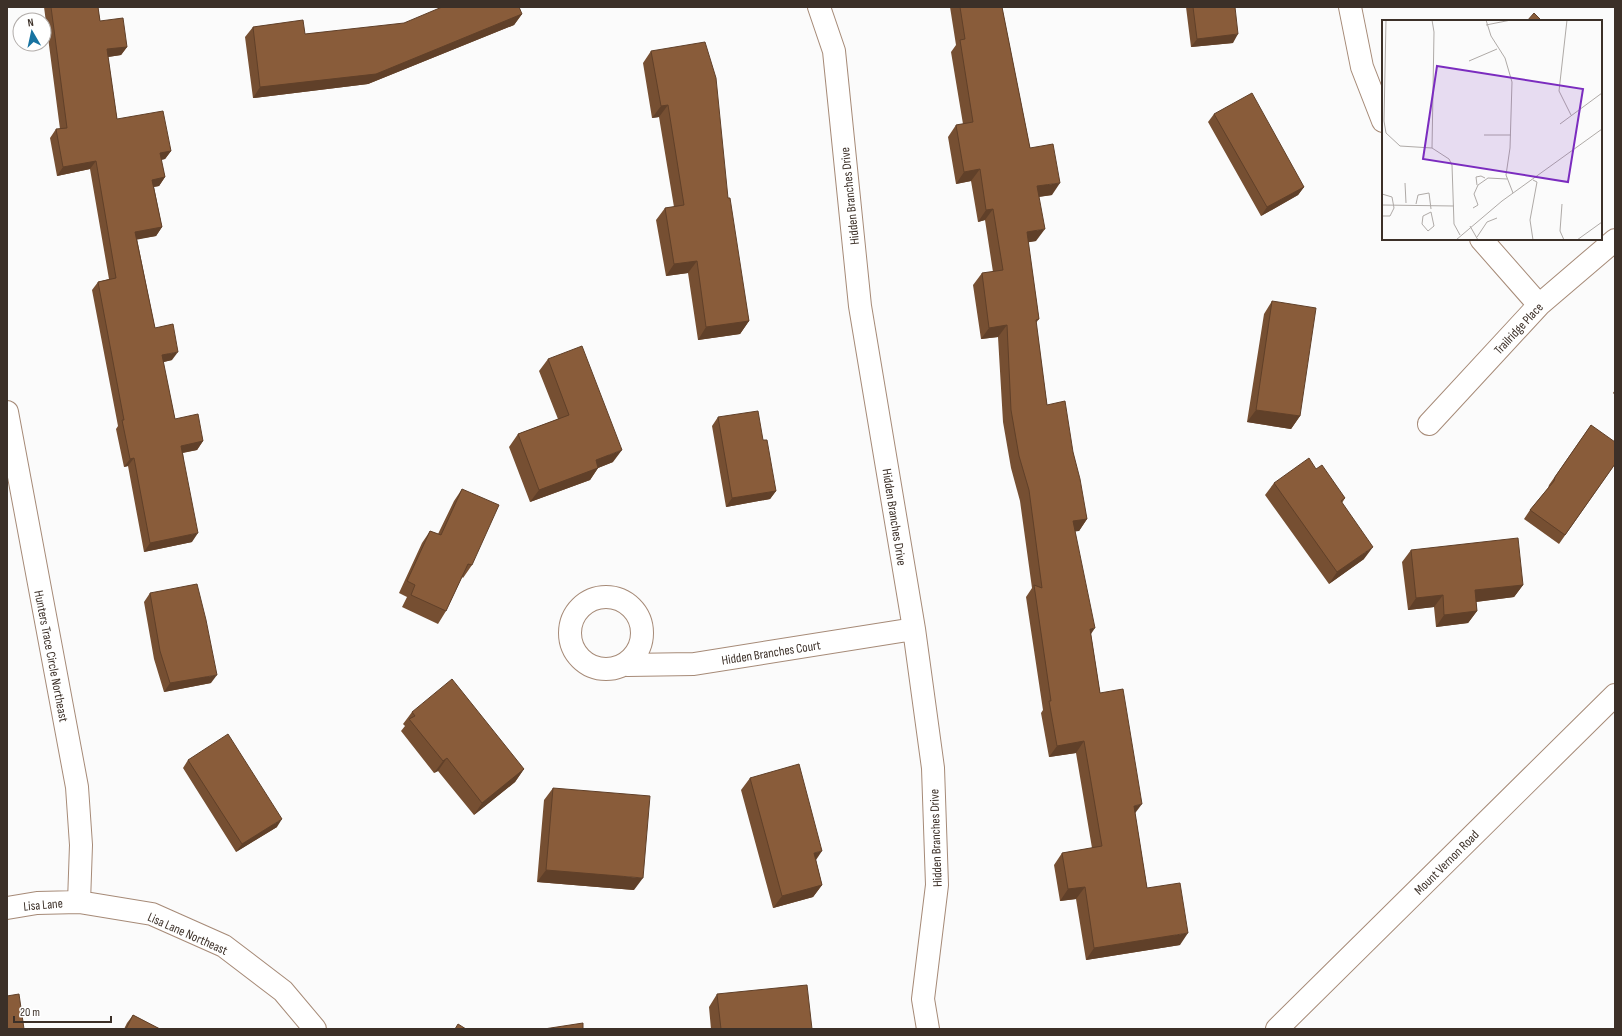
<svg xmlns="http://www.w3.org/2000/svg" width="1622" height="1036" viewBox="0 0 1622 1036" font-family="'Sofia Sans Condensed',sans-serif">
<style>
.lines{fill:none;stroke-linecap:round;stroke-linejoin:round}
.street-casing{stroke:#a68a77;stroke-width:24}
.secondary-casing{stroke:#a68a77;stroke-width:24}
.street{stroke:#fff;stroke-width:22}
.secondary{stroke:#fff;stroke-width:22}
.wall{fill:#764f32}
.shaded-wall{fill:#604029}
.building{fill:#895c3a;stroke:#604029}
.labels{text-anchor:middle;stroke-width:4;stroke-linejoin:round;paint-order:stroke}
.street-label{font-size:13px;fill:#3c3028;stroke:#fff}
.inset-road{fill:none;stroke:#afaaa7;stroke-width:1}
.view{fill:#7b2cbf;fill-opacity:0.15;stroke:#7b2cbf;stroke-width:2}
.inset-edge{fill:none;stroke:#3c3028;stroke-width:2}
</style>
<rect width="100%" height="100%" fill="#fbfbfb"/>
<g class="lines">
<defs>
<path id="street" d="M 819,7 L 834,51 L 860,306 L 914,629 L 933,768 L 937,885 L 923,999 L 928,1029
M 1350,7 L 1362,67 L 1383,121
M 1481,239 L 1539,305
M 7,412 L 77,787 L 81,845 L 79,902
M 1429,424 L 1539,305 L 1615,240
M570 633a36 36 0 1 1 72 0a36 36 0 1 1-72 0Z
M 627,665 L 694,664 L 914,629
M 7,908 L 37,903 L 79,902 L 152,914 L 224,946 L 283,991 L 315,1029"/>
<path id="secondary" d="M 1277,1029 L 1615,695"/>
</defs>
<use href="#street" class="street-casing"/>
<use href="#secondary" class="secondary-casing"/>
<use href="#street" class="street"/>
<use href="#secondary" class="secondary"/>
</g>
<path class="wall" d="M 44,7 L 98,7 L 100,21 L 127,47 L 121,55 L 108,57 L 117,119 L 171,151 L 165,159 L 161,160 L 165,177 L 159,186 L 154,187 L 162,227 L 156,236 L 137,239 L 155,328 L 172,360 L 163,362 L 175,419 L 203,441 L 197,450 L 183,453 L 192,542 L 144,552 L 128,466 L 124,467 L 116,429 L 118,426 L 92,290 L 98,282 L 109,279 L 90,169 L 57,176 L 50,138 L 56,129 L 60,129 Z
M 950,7 L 1002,7 L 1030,148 L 1052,195 L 1039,197 L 1036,241 L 1028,242 L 1039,319 L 1036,323 L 1047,405 L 1073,452 L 1087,519 L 1079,531 L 1075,531 L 1100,693 L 1135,813 L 1147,888 L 1180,945 L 1086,960 L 1076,899 L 1060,901 L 1054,865 L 1062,853 L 1092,848 L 1076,753 L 1049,757 L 1041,713 L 1043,710 L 1026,597 L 1032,588 L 1020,501 L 1011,468 L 1003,422 L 998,337 L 981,339 L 973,285 L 982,273 L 993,272 L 985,220 L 978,222 L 971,181 L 956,184 L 948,137 L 956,125 L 963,124 L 951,52 L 956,45 Z
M 1186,7 L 1235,7 L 1233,43 L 1191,47 Z
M 522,14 L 514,25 L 368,84 L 253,98 L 245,37 L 253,27 L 305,34 Z
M 651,51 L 728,198 L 749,321 L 740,334 L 698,340 L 688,273 L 666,276 L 656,220 L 665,208 L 674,207 L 659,117 L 652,118 L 643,63 Z
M 1214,114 L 1304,187 L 1298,195 L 1261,216 L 1208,122 Z
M 1272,301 L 1300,416 L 1291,429 L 1247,422 L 1264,314 Z
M 548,359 L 613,462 L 598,468 L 590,480 L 530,502 L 509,447 L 518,434 L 558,419 L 539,371 Z
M 1615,390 L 1615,395 L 1613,393 Z
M 718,417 L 776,491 L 770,499 L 726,507 L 712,426 Z
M 1591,425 L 1615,464 L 1559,544 L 1524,519 L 1530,510 L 1548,488 L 1549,485 Z
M 1316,469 L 1345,498 L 1342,503 L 1364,559 L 1329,584 L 1265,495 L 1274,483 Z
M 462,489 L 472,565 L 463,578 L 462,577 L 446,611 L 438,624 L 402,607 L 407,597 L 399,593 L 422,543 L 430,531 L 438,534 L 454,501 Z
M 1411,550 L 1523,585 L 1514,597 L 1476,602 L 1477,611 L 1468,623 L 1436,627 L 1434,607 L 1408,610 L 1402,562 Z
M 150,593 L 211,683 L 164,692 L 154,659 L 144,602 Z
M 412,712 L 524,769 L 515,782 L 474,815 L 438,771 L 434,773 L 401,731 L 405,726 L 403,724 Z
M 188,760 L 277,827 L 236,852 L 183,768 Z
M 750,778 L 816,860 L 822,885 L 813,897 L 773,908 L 741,790 Z
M 553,788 L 634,890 L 537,882 L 544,800 Z
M 717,994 L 812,1029 L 711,1029 L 709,1007 Z
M 133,1015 L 160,1029 L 124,1029 L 127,1023 Z"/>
<path class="shaded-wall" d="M 522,14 L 514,25 L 368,84 L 253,98 L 260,87 Z
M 1238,34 L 1233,43 L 1191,47 L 1197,39 Z
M 127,47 L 121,55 L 101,58 L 107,49 Z
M 668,105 L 659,117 L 652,118 L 661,106 Z
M 171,151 L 165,159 L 154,161 L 160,153 Z
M 96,161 L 90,169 L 57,176 L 63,167 Z
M 980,169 L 971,181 L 956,184 L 964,172 Z
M 165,177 L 159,186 L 146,188 L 152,180 Z
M 1060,183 L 1052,195 L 1029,198 L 1037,186 Z
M 1304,187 L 1298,195 L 1261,216 L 1267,207 Z
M 993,209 L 985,220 L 978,222 L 986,210 Z
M 162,227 L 156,236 L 130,241 L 135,232 Z
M 1045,229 L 1036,241 L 1018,244 L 1027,232 Z
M 697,261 L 688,273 L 666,276 L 674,264 Z
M 749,321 L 740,334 L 698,340 L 706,327 Z
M 1007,325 L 998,337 L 981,339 L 989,328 Z
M 178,352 L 172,360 L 156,364 L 162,355 Z
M 1256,410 L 1300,416 L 1291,429 L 1247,422 Z
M 203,441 L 197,450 L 175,454 L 181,446 Z
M 622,450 L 613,462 L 598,468 L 590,480 L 530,502 L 539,490 L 596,460 Z
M 134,458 L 128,466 L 124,467 L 130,459 Z
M 776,491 L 770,499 L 726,507 L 732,498 Z
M 1087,519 L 1079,531 L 1065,533 L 1073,521 Z
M 198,533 L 192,542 L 144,552 L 150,543 Z
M 1373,547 L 1364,559 L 1329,584 L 1337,572 Z
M 1523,585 L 1514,597 L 1467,603 L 1475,590 Z
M 1443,595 L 1434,607 L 1408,610 L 1416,598 Z
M 1477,611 L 1468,623 L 1436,627 L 1444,615 Z
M 1095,628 L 1087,640 L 1090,629 Z
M 217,675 L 211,683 L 164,692 L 170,683 Z
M 1084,741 L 1076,753 L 1049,757 L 1057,746 Z
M 447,758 L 438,771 L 434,773 L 443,761 Z
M 524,769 L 515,782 L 474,815 L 482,803 Z
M 1142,804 L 1133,816 L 1134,806 Z
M 282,819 L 277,827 L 236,852 L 242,844 Z
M 822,851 L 814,863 L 814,853 Z
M 546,870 L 643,878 L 634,890 L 537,882 Z
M 822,885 L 813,897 L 773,908 L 782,896 Z
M 1085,887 L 1076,899 L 1060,901 L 1068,889 Z
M 1188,933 L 1180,945 L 1086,960 L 1094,948 Z"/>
<path class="building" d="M 51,7 L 98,7 L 100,21 L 123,18 L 127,47 L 107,49 L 117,119 L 163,111 L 171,151 L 160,153 L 165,177 L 152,180 L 162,227 L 135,232 L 155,328 L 173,324 L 178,352 L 162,355 L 175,419 L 198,414 L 203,441 L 181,446 L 198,533 L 150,543 L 134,458 L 130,459 L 122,420 L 124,420 L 98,282 L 116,278 L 96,161 L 63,167 L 56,129 L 67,128 Z
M 442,7 L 519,7 L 522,14 L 376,74 L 260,87 L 253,27 L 303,20 L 305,34 L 404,23 Z
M 960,7 L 1002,7 L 1030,148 L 1053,144 L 1060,183 L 1037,186 L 1045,229 L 1027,232 L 1039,319 L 1036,320 L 1047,405 L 1065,401 L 1073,452 L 1080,479 L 1087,519 L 1073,521 L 1095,628 L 1090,629 L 1100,693 L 1123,689 L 1142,804 L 1134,806 L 1147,888 L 1180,883 L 1188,933 L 1094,948 L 1085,887 L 1068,889 L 1062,853 L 1102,846 L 1084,741 L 1057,746 L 1049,701 L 1051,701 L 1034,585 L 1042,588 L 1029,490 L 1019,456 L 1011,410 L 1007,325 L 989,328 L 982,273 L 1003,270 L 993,209 L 986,210 L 980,169 L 964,172 L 956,125 L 973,122 L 960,40 L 965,39 Z
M 1193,7 L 1235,7 L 1238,34 L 1197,39 Z
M 1534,13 L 1542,21 L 1527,21 Z
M 705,42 L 716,78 L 728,198 L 730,198 L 749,321 L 706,327 L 697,261 L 674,264 L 665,208 L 684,205 L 668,105 L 661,106 L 651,51 Z
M 1252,93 L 1304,187 L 1267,207 L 1214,114 Z
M 1272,301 L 1316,308 L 1300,416 L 1256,410 Z
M 582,346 L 622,450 L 596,460 L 598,468 L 539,490 L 518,434 L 569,415 L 548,359 Z
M 758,411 L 763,440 L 767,440 L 776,491 L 732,498 L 718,417 Z
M 1591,425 L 1615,442 L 1615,464 L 1565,535 L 1530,510 L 1554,481 L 1555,477 Z
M 1309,458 L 1316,469 L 1322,465 L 1345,498 L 1341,501 L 1373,547 L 1337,572 L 1274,483 Z
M 462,489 L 499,505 L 472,565 L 468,564 L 446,611 L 411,595 L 415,585 L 407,581 L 430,531 L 441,535 Z
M 1518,538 L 1523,585 L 1475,590 L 1477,611 L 1444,615 L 1443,595 L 1416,598 L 1411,550 Z
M 197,584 L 206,620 L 217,675 L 170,683 L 160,651 L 150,593 Z
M 452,679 L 524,769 L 482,803 L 447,758 L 443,761 L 409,719 L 415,716 L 412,712 Z
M 228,734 L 282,819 L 242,844 L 188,760 Z
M 799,764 L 822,851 L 814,853 L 822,885 L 782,896 L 750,778 Z
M 553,788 L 650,796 L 643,878 L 546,870 Z
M 807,985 L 812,1029 L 721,1029 L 717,994 Z
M 19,994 L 24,1029 L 7,1029 L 7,996 Z
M 133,1015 L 160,1029 L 126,1029 Z
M 583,1023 L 583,1029 L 544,1029 Z
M 458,1024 L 466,1029 L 455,1029 Z"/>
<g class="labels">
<g class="street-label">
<text transform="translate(849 196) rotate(-96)" y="5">Hidden Branches Drive</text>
<text transform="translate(1518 328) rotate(-47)" y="5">Trailridge Place</text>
<text transform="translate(895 517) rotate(81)" y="5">Hidden Branches Drive</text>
<text transform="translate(771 652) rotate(-9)" y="5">Hidden Branches Court</text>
<text transform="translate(52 656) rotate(79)" y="5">Hunters Trace Circle Northeast</text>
<text transform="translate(935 838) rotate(-92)" y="5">Hidden Branches Drive</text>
<text transform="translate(1446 862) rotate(-45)" y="5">Mount Vernon Road</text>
<text transform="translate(43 904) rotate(-5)" y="5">Lisa Lane</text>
<text transform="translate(188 933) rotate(24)" y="5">Lisa Lane Northeast</text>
</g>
</g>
<g transform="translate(1382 20)">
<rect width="220" height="220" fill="#fbfbfb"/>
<path class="inset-road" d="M 4,0 L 2,101 L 4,113 L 18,126 L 50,128 L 67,139 L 70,145 L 72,204 L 78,215M 104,0 L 109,16 L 123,38 L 130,62 L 128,128 L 124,155 L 131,173M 185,0 L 177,71 L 189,95M 104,5 L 129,0M 87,41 L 115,29M 178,104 L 220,73M 102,115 L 129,115M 50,128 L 52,12 L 50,0M 151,160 L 155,162 L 148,200 L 151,220M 23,163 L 24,183M 95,165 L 94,157 L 99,156 L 103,158M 0,174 L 10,177 L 12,188 L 8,196 L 0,196M 34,184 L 36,175 L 47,173 L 49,189M 180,184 L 178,211 L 182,220M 0,185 L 72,186M 91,188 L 96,185 L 92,174 L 96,165 L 106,158 L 125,159M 49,192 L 52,206 L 46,211 L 40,204 L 41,196 ZM 88,206 L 96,220M 95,217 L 105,202 L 115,198M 74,220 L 120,181 L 220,109M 195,220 L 220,202"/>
<path class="view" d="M 55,46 L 201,69 L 186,162 L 41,139 Z"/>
<rect width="220" height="220" class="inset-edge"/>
</g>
<rect width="1622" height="1036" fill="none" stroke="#3c3028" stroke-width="16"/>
<g transform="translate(32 32) rotate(351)"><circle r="19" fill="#ffffff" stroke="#b1aca9"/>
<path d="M0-3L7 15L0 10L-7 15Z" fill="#1773a1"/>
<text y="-6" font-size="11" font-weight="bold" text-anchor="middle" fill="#3c3028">N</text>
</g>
<path d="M14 1016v6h97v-6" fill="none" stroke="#3c3028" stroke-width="2"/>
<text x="20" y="1016" font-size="12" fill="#3c3028" stroke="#ffffff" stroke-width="3" paint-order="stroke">20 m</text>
</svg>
